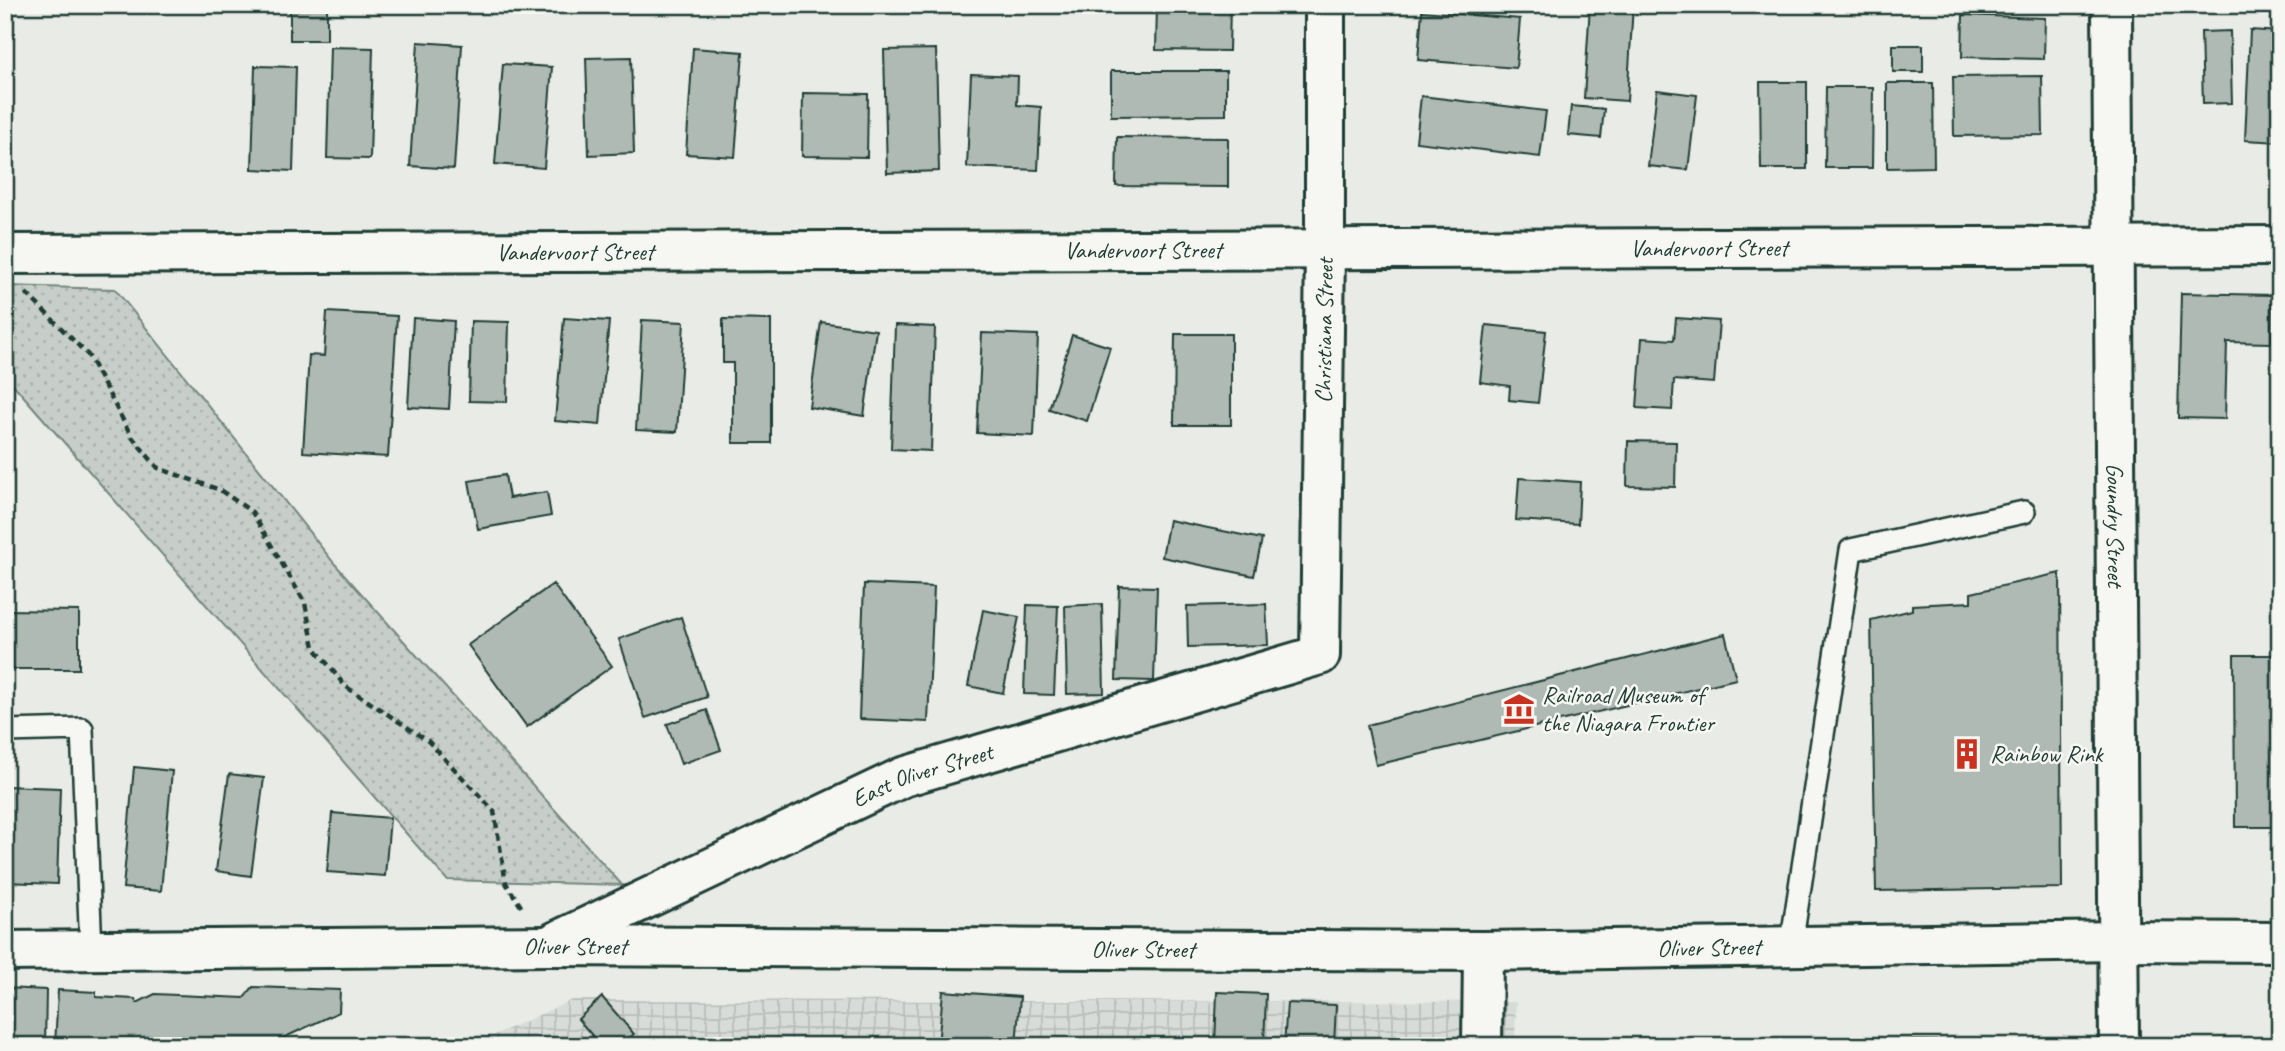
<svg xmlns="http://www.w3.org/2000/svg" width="2285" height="1051" viewBox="0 0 2285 1051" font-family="Caveat,sans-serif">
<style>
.industrial{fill:url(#industrial-grid)}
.grass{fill:url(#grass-dots);stroke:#73867e;stroke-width:2}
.building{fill:#b0bab5;stroke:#1f3d34;stroke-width:2}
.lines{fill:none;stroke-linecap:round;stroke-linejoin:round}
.lane-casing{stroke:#1f3d34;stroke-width:26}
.street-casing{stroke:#1f3d34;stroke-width:44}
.secondary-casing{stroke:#1f3d34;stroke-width:44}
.path{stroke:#1f3d34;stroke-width:4.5;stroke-dasharray:7 5;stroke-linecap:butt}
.lane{stroke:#f6f6f2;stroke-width:21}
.street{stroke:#f6f6f2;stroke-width:38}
.secondary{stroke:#f6f6f2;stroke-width:38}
.labels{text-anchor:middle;stroke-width:5;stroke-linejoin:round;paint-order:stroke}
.street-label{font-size:24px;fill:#1f3d34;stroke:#f6f6f2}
.poi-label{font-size:24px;fill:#1f3d34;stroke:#f6f6f2;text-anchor:start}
</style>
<defs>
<pattern id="industrial-grid" width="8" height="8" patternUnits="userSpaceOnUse" patternTransform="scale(1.75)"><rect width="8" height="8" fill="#d8dcd8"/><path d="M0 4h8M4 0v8" fill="none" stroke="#b9beba"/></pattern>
<pattern id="grass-dots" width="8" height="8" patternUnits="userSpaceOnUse" patternTransform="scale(1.75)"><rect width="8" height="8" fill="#c7cec9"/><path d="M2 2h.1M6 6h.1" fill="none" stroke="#aab2ad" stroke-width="1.8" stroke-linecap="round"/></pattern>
</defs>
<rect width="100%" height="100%" fill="#e9ebe7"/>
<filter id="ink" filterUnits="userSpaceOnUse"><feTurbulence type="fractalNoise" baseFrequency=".0143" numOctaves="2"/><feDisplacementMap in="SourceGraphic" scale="14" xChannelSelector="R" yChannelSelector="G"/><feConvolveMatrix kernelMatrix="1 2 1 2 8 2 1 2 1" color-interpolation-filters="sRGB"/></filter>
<g filter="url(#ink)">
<path class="industrial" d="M 572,1000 L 1516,1002 L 1515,1046 L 470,1046 Z"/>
<path class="grass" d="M 5,286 L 115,289 L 334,563 L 622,885 L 447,880 L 5,375 Z"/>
<path class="building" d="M 290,5 L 327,5 L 327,40 L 290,40 Z
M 1157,5 L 1230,5 L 1229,51 L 1156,50 Z
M 1590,5 L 1633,5 L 1627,101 L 1584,98 Z
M 1422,11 L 1520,19 L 1516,68 L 1418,60 Z
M 1963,15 L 2045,18 L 2044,59 L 1962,57 Z
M 2250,30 L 2280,32 L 2280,142 L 2245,140 Z
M 2230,31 L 2232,103 L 2203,104 L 2201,32 Z
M 418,42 L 462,45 L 454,169 L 410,166 Z
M 1893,45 L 1923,45 L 1923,72 L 1893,72 Z
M 330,47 L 373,48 L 370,159 L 327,158 Z
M 693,48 L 743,52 L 735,157 L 686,154 Z
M 936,49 L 939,171 L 887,173 L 884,50 Z
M 631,57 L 634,153 L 589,155 L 586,58 Z
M 503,64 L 552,67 L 544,168 L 495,164 Z
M 255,66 L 296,67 L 293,171 L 252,169 Z
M 1111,71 L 1226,71 L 1226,115 L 1111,116 Z
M 971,74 L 1018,76 L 1017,105 L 1041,107 L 1038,170 L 967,167 Z
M 2042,76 L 2043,135 L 1954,136 L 1953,77 Z
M 1760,82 L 1807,82 L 1807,169 L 1761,169 Z
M 1887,83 L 1933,83 L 1934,167 L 1887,168 Z
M 1826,87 L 1873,87 L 1872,168 L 1825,168 Z
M 1657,90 L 1697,95 L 1688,170 L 1648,166 Z
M 803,93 L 868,94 L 867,157 L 802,156 Z
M 1421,96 L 1546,111 L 1540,157 L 1416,142 Z
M 1571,106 L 1604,109 L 1601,138 L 1568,135 Z
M 1117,137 L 1228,138 L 1228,187 L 1116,186 Z
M 2181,293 L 2272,295 L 2271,343 L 2227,342 L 2225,419 L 2178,418 Z
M 327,312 L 397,316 L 388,457 L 303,452 L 309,355 L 324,356 Z
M 413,318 L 454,321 L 449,409 L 408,407 Z
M 564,318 L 609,321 L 600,425 L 555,421 Z
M 1676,318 L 1719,321 L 1714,383 L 1674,380 L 1672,410 L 1637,408 L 1642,338 L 1674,340 Z
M 723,319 L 771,320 L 771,443 L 733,443 L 733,363 L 723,363 Z
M 642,320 L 684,322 L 677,432 L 636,430 Z
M 471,321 L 509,322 L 507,402 L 469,401 Z
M 821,322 L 876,330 L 864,416 L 809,407 Z
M 895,325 L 935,327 L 931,451 L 891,449 Z
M 1486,325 L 1546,331 L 1538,403 L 1509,400 L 1510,386 L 1480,382 Z
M 982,333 L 1038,335 L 1034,436 L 977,433 Z
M 1175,334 L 1231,334 L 1231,425 L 1174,425 Z
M 1072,335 L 1110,347 L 1087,421 L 1049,409 Z
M 1628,441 L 1676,442 L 1675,487 L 1627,486 Z
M 505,475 L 509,498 L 547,492 L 551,516 L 478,529 L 469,481 Z
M 1519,478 L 1580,482 L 1578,524 L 1516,520 Z
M 1169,520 L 1262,539 L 1254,576 L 1162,557 Z
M 2060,573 L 2062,888 L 1876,891 L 1871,620 L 1912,610 L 1912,605 L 1971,602 L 1971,593 Z
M 553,584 L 612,666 L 527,727 L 468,645 Z
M 864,584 L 934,587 L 928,722 L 859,719 Z
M 1119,586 L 1157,587 L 1154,681 L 1116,680 Z
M 1102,604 L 1104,693 L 1067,694 L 1065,606 Z
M 1266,604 L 1268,645 L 1188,647 L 1187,606 Z
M 1027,605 L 1058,606 L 1054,695 L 1024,694 Z
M 5,610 L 79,611 L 79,669 L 5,669 Z
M 983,610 L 1019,617 L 1003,693 L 968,686 Z
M 681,617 L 707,697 L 645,718 L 619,639 Z
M 1725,634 L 1736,679 L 1376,765 L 1367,725 Z
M 2234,655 L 2280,655 L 2280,827 L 2235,827 Z
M 707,710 L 721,750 L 681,764 L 667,724 Z
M 134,767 L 172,771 L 161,891 L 123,888 Z
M 229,774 L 264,778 L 251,876 L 216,871 Z
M 5,786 L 60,788 L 57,884 L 5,882 Z
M 332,813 L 390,818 L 385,876 L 327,872 Z
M 253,987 L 340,990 L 339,1012 L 266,1046 L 250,1046 L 250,1043 L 243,1046 L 55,1046 L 58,990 L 96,992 L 96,997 L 135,999 L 137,1003 L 155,994 L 244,998 Z
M 5,988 L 46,990 L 45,1046 L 5,1046 Z
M 943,991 L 1020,997 L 1016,1046 L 938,1046 Z
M 1217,992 L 1266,994 L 1264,1046 L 1215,1046 Z
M 602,997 L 634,1034 L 621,1046 L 601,1046 L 578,1019 Z
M 1287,1003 L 1336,1005 L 1334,1046 L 1284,1046 Z
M 1695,1039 L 1973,1041 L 1972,1046 L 1695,1046 Z"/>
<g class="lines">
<defs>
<path id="lane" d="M 5,731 L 82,729 L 91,950
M 1791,946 L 1851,550 L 2024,512"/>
<g id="street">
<path id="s1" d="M 5,254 L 2280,246"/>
<path id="s2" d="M 555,942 L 903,777 L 1320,655 L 1325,247 L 1325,5"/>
<path id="s3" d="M 5,951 L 547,946 L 1483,951 L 2118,941 L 2280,942"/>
<path d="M 1482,1046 L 1483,951"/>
</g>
<g id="secondary">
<path id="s4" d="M 2112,5 L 2119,1046"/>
</g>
</defs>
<use href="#lane" class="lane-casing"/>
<use href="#street" class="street-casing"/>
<use href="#secondary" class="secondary-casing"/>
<path class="path" d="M 26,293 L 88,355 L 132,437 L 158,468 L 220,490 L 252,512 L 305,603 L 314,647 L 345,686 L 428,741 L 494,811 L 506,883 L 522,908"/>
<use href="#lane" class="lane"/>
<use href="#street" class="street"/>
<use href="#secondary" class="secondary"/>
</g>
</g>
<defs>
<symbol id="museum-bare" viewBox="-9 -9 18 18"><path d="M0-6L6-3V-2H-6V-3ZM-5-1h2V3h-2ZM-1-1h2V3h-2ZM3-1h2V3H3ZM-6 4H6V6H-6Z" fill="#c8321e" stroke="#f6f6f2" stroke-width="2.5" paint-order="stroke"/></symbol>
<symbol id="building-bare" viewBox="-9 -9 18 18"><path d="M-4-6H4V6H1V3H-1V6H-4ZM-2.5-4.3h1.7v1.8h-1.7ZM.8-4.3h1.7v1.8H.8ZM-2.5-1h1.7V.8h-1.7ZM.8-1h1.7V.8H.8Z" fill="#c8321e" stroke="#f6f6f2" stroke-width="2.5" paint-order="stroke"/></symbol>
</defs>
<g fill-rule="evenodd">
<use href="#museum-bare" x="1497" y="687" width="44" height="44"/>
<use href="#building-bare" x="1945" y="732" width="44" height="44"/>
</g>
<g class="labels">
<g class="street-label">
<text dy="8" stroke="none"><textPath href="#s1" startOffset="1138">Vandervoort Street</textPath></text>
<text dy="8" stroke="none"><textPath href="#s1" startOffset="1704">Vandervoort Street</textPath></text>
<text dy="8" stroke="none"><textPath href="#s1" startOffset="570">Vandervoort Street</textPath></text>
<text dy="8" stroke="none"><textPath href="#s2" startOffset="1144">Christiana Street</textPath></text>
<text dy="8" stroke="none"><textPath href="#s4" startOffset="520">Goundry Street</textPath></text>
<text dy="8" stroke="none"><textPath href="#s2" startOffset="404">East Oliver Street</textPath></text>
<text dy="8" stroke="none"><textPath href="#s3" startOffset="570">Oliver Street</textPath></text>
<text dy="8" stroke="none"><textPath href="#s3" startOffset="1704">Oliver Street</textPath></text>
<text dy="8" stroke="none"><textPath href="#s3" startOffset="1138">Oliver Street</textPath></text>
</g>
<g class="poi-label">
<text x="1542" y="703">Railroad Museum of<tspan x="1542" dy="28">the Niagara Frontier</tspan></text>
<text x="1990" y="762">Rainbow Rink</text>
</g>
</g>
<rect width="2285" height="1051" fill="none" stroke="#f6f6f2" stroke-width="28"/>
<rect x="14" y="14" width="2257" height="1023" fill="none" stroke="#1f3d34" stroke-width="2.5" filter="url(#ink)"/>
</svg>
